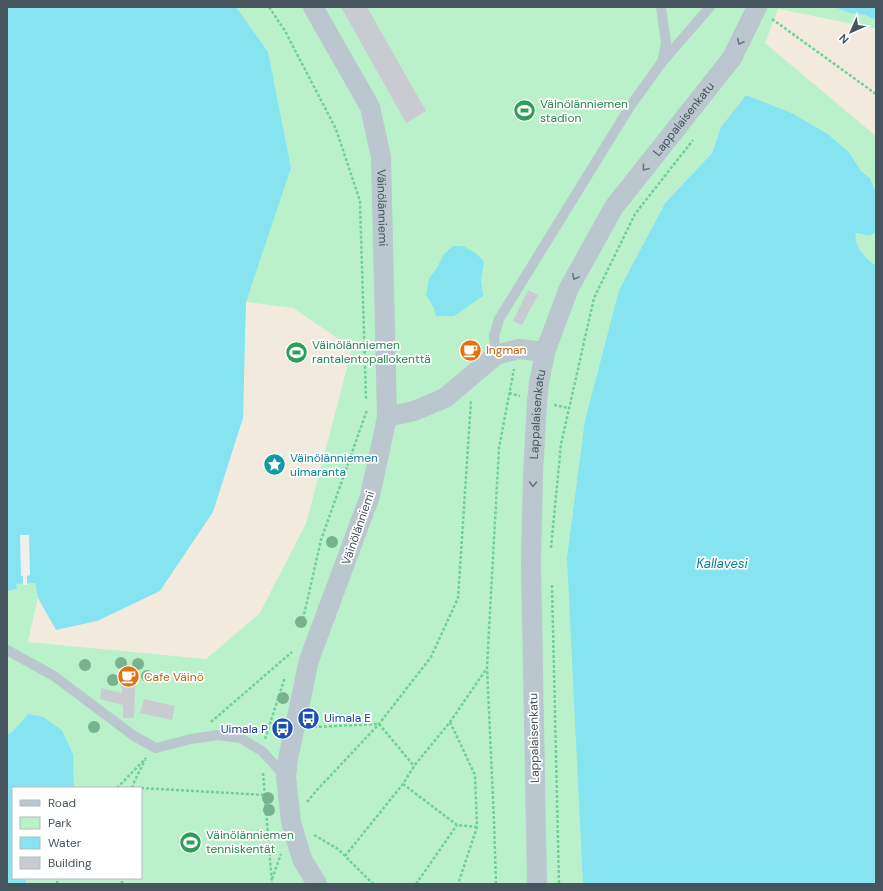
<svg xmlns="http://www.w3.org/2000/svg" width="883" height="891" viewBox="0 0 883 891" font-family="'DM Sans',sans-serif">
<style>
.green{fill:#baf1ca}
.sand{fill:#f3eade}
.water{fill:#85e4f0}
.pier{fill:#f1eeee}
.building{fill:#c8ccd1}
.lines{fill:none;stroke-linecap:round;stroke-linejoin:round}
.path{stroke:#70d198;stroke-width:2.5;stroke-dasharray:3 2;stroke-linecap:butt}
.service{stroke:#bbc7ce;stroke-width:10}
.minor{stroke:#bbc7ce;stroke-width:20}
.tree{fill:#76b38e}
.oneway{stroke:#68767f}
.labels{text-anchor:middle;stroke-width:3.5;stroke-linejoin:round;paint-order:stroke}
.leisure-label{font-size:12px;fill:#27864d;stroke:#fff;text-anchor:start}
.street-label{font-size:12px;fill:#45545d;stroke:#fff}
.food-label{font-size:12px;fill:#c56008;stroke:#fff;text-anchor:start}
.culture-label{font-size:12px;fill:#0d838f;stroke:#fff;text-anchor:start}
.transit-label{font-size:12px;fill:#164399;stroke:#fff;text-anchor:start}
.water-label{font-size:13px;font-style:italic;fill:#078090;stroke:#fff}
</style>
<rect width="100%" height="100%" fill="#f1eeee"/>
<path class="green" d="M 114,7 L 834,7 L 850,13 L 865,15 L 876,20 L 876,29 L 778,9 L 805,75 L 876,136 L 876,193 L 870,178 L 861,171 L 849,152 L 828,134 L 792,113 L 746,95 L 721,127 L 712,153 L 665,203 L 619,290 L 585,420 L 583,884 L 26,884 L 26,878 L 141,878 L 141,788 L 74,788 L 73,754 L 62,730 L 28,714 L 12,732 L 7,734 L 7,591 L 17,589 L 15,584 L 35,583 L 38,598 L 28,642 L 259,614 L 306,523 L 352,348 L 246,302 L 246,325 Z
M 876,232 L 876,266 C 866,258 854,247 855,233 L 870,236 Z"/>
<path class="sand" d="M 778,9 L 876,29 L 876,136 L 765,43 Z
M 246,302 L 293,308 L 352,348 L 306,523 L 259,614 L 206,659 L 28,642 L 38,598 L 56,630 L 243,418 Z"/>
<path class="water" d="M 7,7 L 236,7 L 268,52 L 291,168 L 246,302 L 243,418 L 213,512 L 160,591 L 97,621 L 56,630 L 38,598 L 35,583 L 16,584 L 17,589 L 7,591 Z
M 834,7 L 876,7 L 876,20 L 865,15 L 850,13 Z
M 746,95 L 792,113 L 828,134 L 849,152 L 861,171 L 870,178 L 876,193 L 876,232 L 870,236 L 856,233 C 853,247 866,258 876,266 L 876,884 L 583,884 L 567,558 L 585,420 L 619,290 L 665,203 L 712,153 L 721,127 Z
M 453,246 L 463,246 L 474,252 L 484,261 L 481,281 L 483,296 L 454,316 L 436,316 L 434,308 L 426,295 L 429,279 L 438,266 L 443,255 Z
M 28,714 L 43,717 L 62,730 L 73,754 L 74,788 L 13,788 L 13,878 L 26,878 L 26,884 L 7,884 L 7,734 L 12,732 Z"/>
<path class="pier" d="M 20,535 L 29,535 L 30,575 L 27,576 L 27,585 L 23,585 L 23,576 L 21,576 Z"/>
<path class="building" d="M 341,7 L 367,7 L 426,111 L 406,123 Z
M 528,290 L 538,295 L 522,325 L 513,321 Z
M 468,342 L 477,347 L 471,358 L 462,353 Z
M 122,669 L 136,669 L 134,718 L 123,718 L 123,705 L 100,699 L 101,688 L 122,693 Z
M 144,699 L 175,706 L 172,720 L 140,713 Z"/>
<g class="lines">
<path class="path" d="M 269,7 L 285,31 L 336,129 L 360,201 L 366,399
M 772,19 L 876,94
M 509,393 L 520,396
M 554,405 L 569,408
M 551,548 L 561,444 L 594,298 L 635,214 L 693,140
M 552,585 L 559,884
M 303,619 L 321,540 L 367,410
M 211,722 L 292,652
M 450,722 L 475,775 L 477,827 L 458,884
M 314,727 L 379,724 L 414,766
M 265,739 L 285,677
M 263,773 L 272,884
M 403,784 L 457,825 L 476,827
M 117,788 L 146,758
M 132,788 L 135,780 L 145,760
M 141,788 L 265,795
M 307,802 L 317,790 L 379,724 L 431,657 L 458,598 L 471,401
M 314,835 L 338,849 L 373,884
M 345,856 L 403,784 L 414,766 L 450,722 L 487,668
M 272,879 L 281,854
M 57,884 L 58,878
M 122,884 L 122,878
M 416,884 L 457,825
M 496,884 L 494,821 L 487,667 L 499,448 L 514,369"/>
<path class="service" d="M 663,61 L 710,7
M 496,355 L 494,336 L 499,319 L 631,105 L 662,62 L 666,43 L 661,7
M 7,650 L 54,676 L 134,736 L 156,748 L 191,739 L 218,735 L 240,738 L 262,751 L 286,777"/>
<g class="minor">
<path id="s1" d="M 313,7 L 370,107 L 381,157 L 387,417 L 370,496 L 309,660 L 288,759 L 286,777 L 291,822 L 302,859 L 317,884"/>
<path d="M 387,417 L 414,411 L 445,398 L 496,355 L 519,349 L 545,352"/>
<path id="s2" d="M 537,884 L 531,563 L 533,474 L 537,402 L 539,383 L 545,352 L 569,288 L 614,207 L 732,58 L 757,7"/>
</g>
</g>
<g class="tree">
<circle cx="332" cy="542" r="6"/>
<circle cx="301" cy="622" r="6"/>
<circle cx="121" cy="663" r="6"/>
<circle cx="138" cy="664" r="6"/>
<circle cx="85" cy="665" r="6"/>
<circle cx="147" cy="676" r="6"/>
<circle cx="113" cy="680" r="6"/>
<circle cx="283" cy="698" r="6"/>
<circle cx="94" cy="727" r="6"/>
<circle cx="268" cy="798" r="6"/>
<circle cx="269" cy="810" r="6"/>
</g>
<defs><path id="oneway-chevron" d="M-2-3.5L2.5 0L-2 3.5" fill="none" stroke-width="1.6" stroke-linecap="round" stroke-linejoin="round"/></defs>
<g class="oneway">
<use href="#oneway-chevron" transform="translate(740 42) rotate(117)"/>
<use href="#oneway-chevron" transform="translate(645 168) rotate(128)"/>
<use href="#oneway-chevron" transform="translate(575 277) rotate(119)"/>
<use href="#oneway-chevron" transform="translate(533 484) rotate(91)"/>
</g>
<defs>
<symbol id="stadium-disc" viewBox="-11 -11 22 22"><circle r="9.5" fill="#2e9e5b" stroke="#fff"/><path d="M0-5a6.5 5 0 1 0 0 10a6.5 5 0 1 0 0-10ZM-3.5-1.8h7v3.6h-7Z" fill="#fff"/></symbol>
<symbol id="cafe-disc" viewBox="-11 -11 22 22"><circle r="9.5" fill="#e8710a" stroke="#fff"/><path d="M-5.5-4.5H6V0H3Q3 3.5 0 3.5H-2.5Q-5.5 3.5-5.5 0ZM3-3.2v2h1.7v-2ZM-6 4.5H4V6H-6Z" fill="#fff"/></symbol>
<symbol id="sight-disc" viewBox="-11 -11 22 22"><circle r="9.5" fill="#0f9aa8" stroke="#fff"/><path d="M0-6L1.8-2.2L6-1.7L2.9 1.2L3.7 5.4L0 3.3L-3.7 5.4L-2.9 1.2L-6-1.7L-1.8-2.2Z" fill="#fff"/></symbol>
<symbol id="bus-disc" viewBox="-11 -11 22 22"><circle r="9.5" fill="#1a4fb4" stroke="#fff"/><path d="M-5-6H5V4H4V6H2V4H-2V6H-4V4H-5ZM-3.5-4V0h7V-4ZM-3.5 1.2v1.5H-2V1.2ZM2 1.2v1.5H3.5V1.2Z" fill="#fff"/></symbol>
</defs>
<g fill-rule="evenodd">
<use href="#stadium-disc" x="512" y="98" width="25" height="25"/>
<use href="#cafe-disc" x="458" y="338" width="25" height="25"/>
<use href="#stadium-disc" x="284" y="340" width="25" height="25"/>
<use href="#sight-disc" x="262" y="452" width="25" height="25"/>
<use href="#cafe-disc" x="116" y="664" width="25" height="25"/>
<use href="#bus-disc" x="296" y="706" width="25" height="25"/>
<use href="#bus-disc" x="270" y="716" width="25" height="25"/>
<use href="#stadium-disc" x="178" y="830" width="25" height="25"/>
</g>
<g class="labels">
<g class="leisure-label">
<text x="540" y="108">Väinölänniemen<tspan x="540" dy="14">stadion</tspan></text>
<text x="312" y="349">Väinölänniemen<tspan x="312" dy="14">rantalentopallokenttä</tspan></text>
<text x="206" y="839">Väinölänniemen<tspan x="206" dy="14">tenniskentät</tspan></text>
</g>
<g class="street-label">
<text dy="4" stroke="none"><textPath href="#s2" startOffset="806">Lappalaisenkatu</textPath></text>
<text dy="4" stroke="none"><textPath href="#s1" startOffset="217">Väinölänniemi</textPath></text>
<text dy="4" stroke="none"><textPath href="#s2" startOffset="470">Lappalaisenkatu</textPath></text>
<text transform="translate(358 528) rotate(-71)" y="4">Väinölänniemi</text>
<text transform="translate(534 738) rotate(-91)" y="4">Lappalaisenkatu</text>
</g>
<g class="food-label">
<text x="486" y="354">Ingman</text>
<text x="144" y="681">Cafe Väinö</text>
</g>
<g class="culture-label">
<text x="290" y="462">Väinölänniemen<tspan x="290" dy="14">uimaranta</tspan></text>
</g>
<g class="transit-label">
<text x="324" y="722">Uimala E</text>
<text x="268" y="733" text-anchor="end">Uimala P</text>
</g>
<g class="water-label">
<text x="722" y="568">Kallavesi</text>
</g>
</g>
<rect width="883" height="891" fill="none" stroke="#45545d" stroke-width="16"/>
<rect x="12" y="787" width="130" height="92" fill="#ffffff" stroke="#b5bbbe"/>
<rect x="20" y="800" width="20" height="6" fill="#bbc7ce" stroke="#b5bbbe"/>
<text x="48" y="807" font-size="12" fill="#45545d">Road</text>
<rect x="20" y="817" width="20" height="12" fill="#baf1ca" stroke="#b5bbbe"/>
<text x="48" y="827" font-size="12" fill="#45545d">Park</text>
<rect x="20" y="837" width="20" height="12" fill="#85e4f0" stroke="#b5bbbe"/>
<text x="48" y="847" font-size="12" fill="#45545d">Water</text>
<rect x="20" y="857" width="20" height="12" fill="#c8ccd1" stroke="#b5bbbe"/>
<text x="48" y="867" font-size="12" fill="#45545d">Building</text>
<g transform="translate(851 32) rotate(225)" stroke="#ffffff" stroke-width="3" paint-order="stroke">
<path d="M0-3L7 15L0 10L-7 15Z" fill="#45545d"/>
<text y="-6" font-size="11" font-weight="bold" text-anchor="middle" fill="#45545d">N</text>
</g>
</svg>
